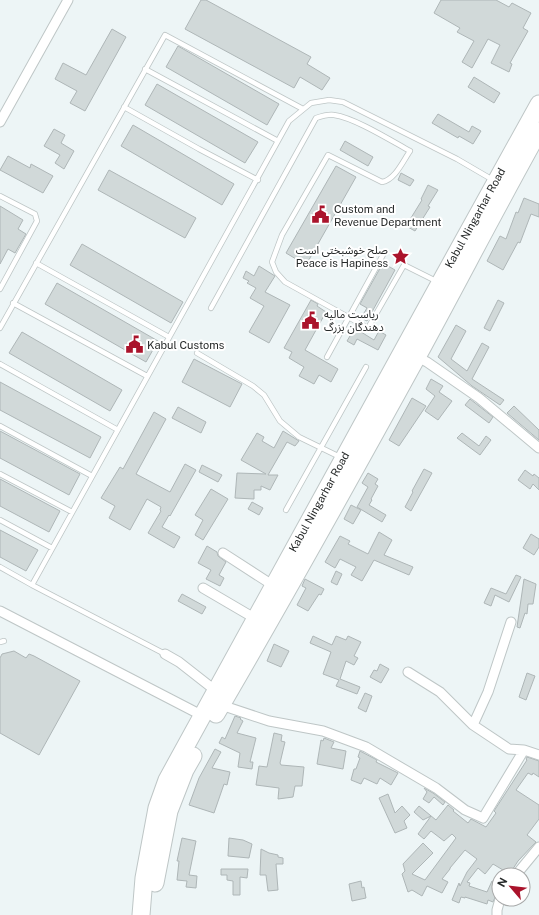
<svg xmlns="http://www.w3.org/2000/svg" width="539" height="915" viewBox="0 0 539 915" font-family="'Public Sans','Noto Sans Arabic',sans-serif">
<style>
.building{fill:#d1d9d9;stroke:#aeb6b7}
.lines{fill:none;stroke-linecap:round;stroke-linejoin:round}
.lane-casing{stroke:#bec6c6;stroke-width:6}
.street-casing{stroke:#bec6c6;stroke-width:11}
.highway-casing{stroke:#bec6c6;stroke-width:19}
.lane{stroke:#fff;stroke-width:4.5}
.street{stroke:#fff;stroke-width:9}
.highway{stroke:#fff;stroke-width:17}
.labels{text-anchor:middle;stroke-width:4;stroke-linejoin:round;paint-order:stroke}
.poi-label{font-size:11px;fill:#262929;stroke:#fff;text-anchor:start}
.street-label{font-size:11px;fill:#262929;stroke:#fff}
</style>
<rect width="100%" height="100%" fill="#edf5f6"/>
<path class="building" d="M 201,0 L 206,0 L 311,57 L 307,64 L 330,78 L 322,90 L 300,77 L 294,88 L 185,29 Z
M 441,0 L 496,0 L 509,7 L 512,3 L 531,13 L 523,28 L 528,31 L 510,63 L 512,64 L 509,72 L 491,63 L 500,45 L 488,39 L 472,68 L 462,62 L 474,41 L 457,32 L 460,28 L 434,13 Z
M 112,29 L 126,37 L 85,111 L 70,103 L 77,91 L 55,79 L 63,63 L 86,75 Z
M 178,46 L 279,104 L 267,125 L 166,67 Z
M 474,77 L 500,93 L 494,103 L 468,87 Z
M 157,84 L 258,142 L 245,163 L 145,105 Z
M 438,114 L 469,132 L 472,126 L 481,131 L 473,144 L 459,136 L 458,138 L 432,123 Z
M 133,125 L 234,184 L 222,205 L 121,146 Z
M 54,129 L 65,135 L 61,143 L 74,151 L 64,169 L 55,163 L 60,155 L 44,146 Z
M 345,141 L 373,157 L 368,166 L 340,150 Z
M 8,156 L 30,168 L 31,164 L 53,176 L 43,193 L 0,170 Z
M 336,166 L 356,177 L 306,265 L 286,253 Z
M 109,170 L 196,218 L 185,238 L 98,190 Z
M 401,173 L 414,180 L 410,186 L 398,180 Z
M 428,185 L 438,190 L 428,206 L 430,207 L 415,231 L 406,226 L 422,200 L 421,199 Z
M 524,198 L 539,204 L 539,217 L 531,214 L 520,243 L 518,242 L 503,270 L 487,261 L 500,236 L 506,239 L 516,212 L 518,213 Z
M 0,206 L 23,220 L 18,229 L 26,234 L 15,253 L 8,249 L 0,264 Z
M 82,244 L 183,302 L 171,323 L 70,265 Z
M 383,263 L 395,270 L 367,321 L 361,318 L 367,308 L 360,304 Z
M 259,266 L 275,276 L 265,292 L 290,305 L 269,343 L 249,332 L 264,306 L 250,298 L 256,288 L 247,283 L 249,281 L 243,278 L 246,271 L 254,276 Z
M 57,283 L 158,341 L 146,362 L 45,304 Z
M 311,300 L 318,304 L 317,306 L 326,312 L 305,350 L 338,369 L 331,382 L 319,375 L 314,384 L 299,376 L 304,367 L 289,358 L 292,352 L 284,348 Z
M 498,300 L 504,303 L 490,331 L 484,328 Z
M 456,325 L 466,331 L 451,359 L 467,371 L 482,343 L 489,347 L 472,379 L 504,400 L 500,405 L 472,386 L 438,357 Z
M 353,327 L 374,340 L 379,331 L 386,335 L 378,350 L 357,339 L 354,345 L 347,341 L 353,331 Z
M 22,332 L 122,390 L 110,411 L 9,353 Z
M 194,359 L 242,384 L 230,407 L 182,382 Z
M 431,379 L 443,386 L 439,392 L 452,401 L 438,420 L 425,411 L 435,396 L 426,389 Z
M 0,382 L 101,437 L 90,458 L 0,410 Z
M 412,398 L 426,406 L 399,446 L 389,440 Z
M 470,399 L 493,417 L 489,423 L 465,405 Z
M 514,406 L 539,430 L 539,440 L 507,413 Z
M 178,407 L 206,422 L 201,433 L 172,418 Z
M 154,412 L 166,419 L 136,474 L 170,492 L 185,464 L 196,470 L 170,516 L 169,515 L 162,527 L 180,537 L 174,548 L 148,533 L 161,511 L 160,510 L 161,507 L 147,499 L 130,530 L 109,518 L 115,506 L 101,498 L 120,467 L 123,469 Z
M 0,431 L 80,474 L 69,495 L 0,458 Z
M 283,431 L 299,441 L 295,446 L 287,442 L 268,475 L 278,475 L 270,490 L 261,486 L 261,490 L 254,490 L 254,499 L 235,498 L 237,473 L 266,474 L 241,460 L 257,433 L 264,437 L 262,441 L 274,448 Z
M 462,433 L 479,446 L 486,436 L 491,440 L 480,455 L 457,438 Z
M 202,465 L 222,475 L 218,482 L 199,472 Z
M 424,469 L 432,473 L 411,511 L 405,507 L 413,492 L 412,491 Z
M 525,470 L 533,476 L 534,474 L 539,478 L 539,490 L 533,484 L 530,489 L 518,480 Z
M 368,473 L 378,479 L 375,484 L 378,486 L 371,499 L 372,500 L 369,505 L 386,515 L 382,522 L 357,507 L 368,487 L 362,483 Z
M 0,479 L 60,511 L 49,532 L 0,506 Z
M 211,489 L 228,499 L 203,540 L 195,535 L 203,520 L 195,515 Z
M 252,502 L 263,508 L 259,515 L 248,509 Z
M 351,505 L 361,510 L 353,524 L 344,519 Z
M 0,530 L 38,550 L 26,571 L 0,557 Z
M 379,532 L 392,540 L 384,555 L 413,567 L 409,575 L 374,560 L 362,581 L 351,575 L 356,567 L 340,559 L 335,568 L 325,562 L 340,536 L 350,541 L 348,544 L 368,554 Z
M 531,534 L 539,539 L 539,547 L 534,555 L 523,548 Z
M 207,546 L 217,552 L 218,556 L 226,562 L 219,575 L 224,578 L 220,586 L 206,579 L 211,570 L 198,563 Z
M 336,571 L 342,574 L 337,585 L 331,582 Z
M 516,575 L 521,577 L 509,602 L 495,595 L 491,606 L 484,603 L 491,588 L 506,594 Z
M 305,579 L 324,589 L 321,595 L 319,594 L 308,611 L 297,605 L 306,588 L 302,586 Z
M 524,579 L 536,584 L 533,604 L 528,604 L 527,614 L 525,613 L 520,628 L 517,627 Z
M 182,594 L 206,607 L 202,614 L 178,601 Z
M 313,636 L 332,645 L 336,636 L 346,640 L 348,636 L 361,642 L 354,656 L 358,658 L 354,665 L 346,661 L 340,679 L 360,687 L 357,694 L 336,686 L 339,680 L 323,674 L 331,652 L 310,643 Z
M 274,644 L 289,651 L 281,667 L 267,661 Z
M 14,651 L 26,658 L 29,654 L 34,656 L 80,681 L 39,755 L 0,733 L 0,658 L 2,654 Z
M 380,664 L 389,669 L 381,683 L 370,677 L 374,670 L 377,671 Z
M 527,673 L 535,676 L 526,700 L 519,697 Z
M 365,693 L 372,696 L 366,712 L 358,708 Z
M 235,716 L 241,718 L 240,719 L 243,721 L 237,733 L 256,738 L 250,762 L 253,762 L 252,769 L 238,767 L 240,753 L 219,743 L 222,737 L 225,739 Z
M 274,733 L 282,735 L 281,741 L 285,742 L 280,763 L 281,765 L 304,767 L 302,786 L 295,786 L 293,797 L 278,799 L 279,788 L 256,785 L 259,766 L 267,767 Z
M 324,738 L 334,742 L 331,748 L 346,751 L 343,769 L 317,764 L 321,740 L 323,741 Z
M 215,749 L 221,752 L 212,768 L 230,772 L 227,785 L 224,784 L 214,813 L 189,805 L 199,778 Z
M 360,751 L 377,760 L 376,762 L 398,773 L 391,785 L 380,778 L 377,784 L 364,778 L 361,784 L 351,780 L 354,769 L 356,769 L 360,758 L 358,757 Z
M 527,757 L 539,761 L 539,777 L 533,773 L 532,775 L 528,773 L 516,790 L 539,805 L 539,819 L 527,835 L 536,842 L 518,861 L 509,875 L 500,875 L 503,870 L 493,864 L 485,874 L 478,868 L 467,882 L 470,883 L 469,886 L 487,892 L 492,881 L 499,885 L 499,888 L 493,902 L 488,900 L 487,904 L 465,897 L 465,898 L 461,897 L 459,903 L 452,900 L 459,883 L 460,886 L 467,872 L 477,859 L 465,850 L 450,868 L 450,869 L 442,879 L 448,882 L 442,893 L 427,886 L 422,896 L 412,890 L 408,892 L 402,874 L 405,871 L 403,864 L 423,843 L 433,853 L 412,874 L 425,880 L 456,838 L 452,834 L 444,841 L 431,831 L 424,839 L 418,834 L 431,816 L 423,820 L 414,812 L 419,806 L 436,820 L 448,805 L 454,810 L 453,811 L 468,823 L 471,819 L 486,827 L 496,813 L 494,811 L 527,760 L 526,759 Z
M 424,788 L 433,793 L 445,802 L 443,805 L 434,797 L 429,803 L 423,799 L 427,792 Z
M 388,794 L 395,813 L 402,806 L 410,815 L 404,821 L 407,828 L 395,833 L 379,798 Z
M 182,838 L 196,841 L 189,875 L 197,876 L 196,888 L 186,887 L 187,881 L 177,880 L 179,861 L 177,861 Z
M 229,838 L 243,840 L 252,844 L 249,858 L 228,856 Z
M 261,849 L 269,853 L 278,855 L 278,857 L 283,858 L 283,864 L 276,864 L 278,890 L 268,891 L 266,875 L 260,875 Z
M 221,869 L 248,869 L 247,878 L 240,877 L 240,895 L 233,895 L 233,881 L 227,880 L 227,875 L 221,875 Z
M 361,881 L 362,888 L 364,887 L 366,898 L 352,901 L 349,884 Z"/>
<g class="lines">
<defs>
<path id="lane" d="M 145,69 L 278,141
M 124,107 L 199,149 L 258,180
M 0,196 L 35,214 L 37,221 L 0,289
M 36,263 L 169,337
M 13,303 L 147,376
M 211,308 L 316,118 C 322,116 328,114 334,115 C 355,118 390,140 410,151 C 403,161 395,180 382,182 L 328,155 L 282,235 L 272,262 L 276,272 L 285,282 L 368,328 L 404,265 L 438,282
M 0,328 L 165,35 L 303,109
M 197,353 L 253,386 L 264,395 L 280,421 L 299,437 L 340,457
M 327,357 L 384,253
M 0,364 L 118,430
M 0,426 L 92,476
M 0,474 L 72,512
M 286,510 L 366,367
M 0,520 L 52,548
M 0,567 L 32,585 L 165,654
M 32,585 L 289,121 L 311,103 L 329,100 L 343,102 L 457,159 L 493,180
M 0,642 L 4,641"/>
<path id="street" d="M 0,122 L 68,0
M 417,357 L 427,362 L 479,398 L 539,448
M 223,553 L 274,586
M 203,588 L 256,619
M 0,611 L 205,717
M 165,654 L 179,662 L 216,691
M 408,672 L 440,692 L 473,725 L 509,749 L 524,750
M 221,705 L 269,721 L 323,731 L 366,747 L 436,788 L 465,810 L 483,818 L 524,750 L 539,755
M 473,725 L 488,692 L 511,622
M 516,875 L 539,847
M 497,915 L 497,910 L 500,899"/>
<path id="highway" d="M 216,714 C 285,596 351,477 417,357 C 458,282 497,206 539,131
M 155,883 L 169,811 L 185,770 L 193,756
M 141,915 L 144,878 L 157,808 L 167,780 L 440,283 L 539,104"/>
</defs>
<use href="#lane" class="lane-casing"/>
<use href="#street" class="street-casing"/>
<use href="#highway" class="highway-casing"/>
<use href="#lane" class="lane"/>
<use href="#street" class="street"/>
<use href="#highway" class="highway"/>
</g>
<defs>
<symbol id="civic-bare" viewBox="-9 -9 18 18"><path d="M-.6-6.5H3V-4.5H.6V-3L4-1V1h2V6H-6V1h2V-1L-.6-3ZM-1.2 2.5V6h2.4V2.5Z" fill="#aa132b" stroke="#fff" stroke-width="2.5" paint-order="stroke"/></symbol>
<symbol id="sight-bare" viewBox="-9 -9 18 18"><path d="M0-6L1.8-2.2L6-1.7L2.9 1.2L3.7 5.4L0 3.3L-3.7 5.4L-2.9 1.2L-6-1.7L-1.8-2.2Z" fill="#aa132b" stroke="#fff" stroke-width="2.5" paint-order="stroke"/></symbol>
</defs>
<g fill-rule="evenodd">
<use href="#civic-bare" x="308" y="202" width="25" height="25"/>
<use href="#sight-bare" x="388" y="244" width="25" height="25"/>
<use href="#civic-bare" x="298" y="308" width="25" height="25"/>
<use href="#civic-bare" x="122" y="332" width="25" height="25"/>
</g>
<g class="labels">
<g class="poi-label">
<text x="334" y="213">Custom and<tspan x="334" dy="13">Revenue Department</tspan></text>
<text x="388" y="254" text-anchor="end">صلح خوشبختی است<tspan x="388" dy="13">Peace is Hapiness</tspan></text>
<text x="324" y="318">ریاست مالیه<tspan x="324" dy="13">دهندگان بزرگ</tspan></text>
<text x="147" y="349">Kabul Customs</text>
</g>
<g class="street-label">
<text transform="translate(475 218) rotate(-61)" y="4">Kabul Ningarhar Road</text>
<text transform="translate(319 502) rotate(-61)" y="4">Kabul Ningarhar Road</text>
</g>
</g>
<g transform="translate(511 887) rotate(298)"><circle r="19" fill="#ffffff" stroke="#a8a9a9"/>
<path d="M0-3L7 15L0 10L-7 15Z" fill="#aa132b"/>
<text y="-6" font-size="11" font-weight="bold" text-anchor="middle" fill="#262929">N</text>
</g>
</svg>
